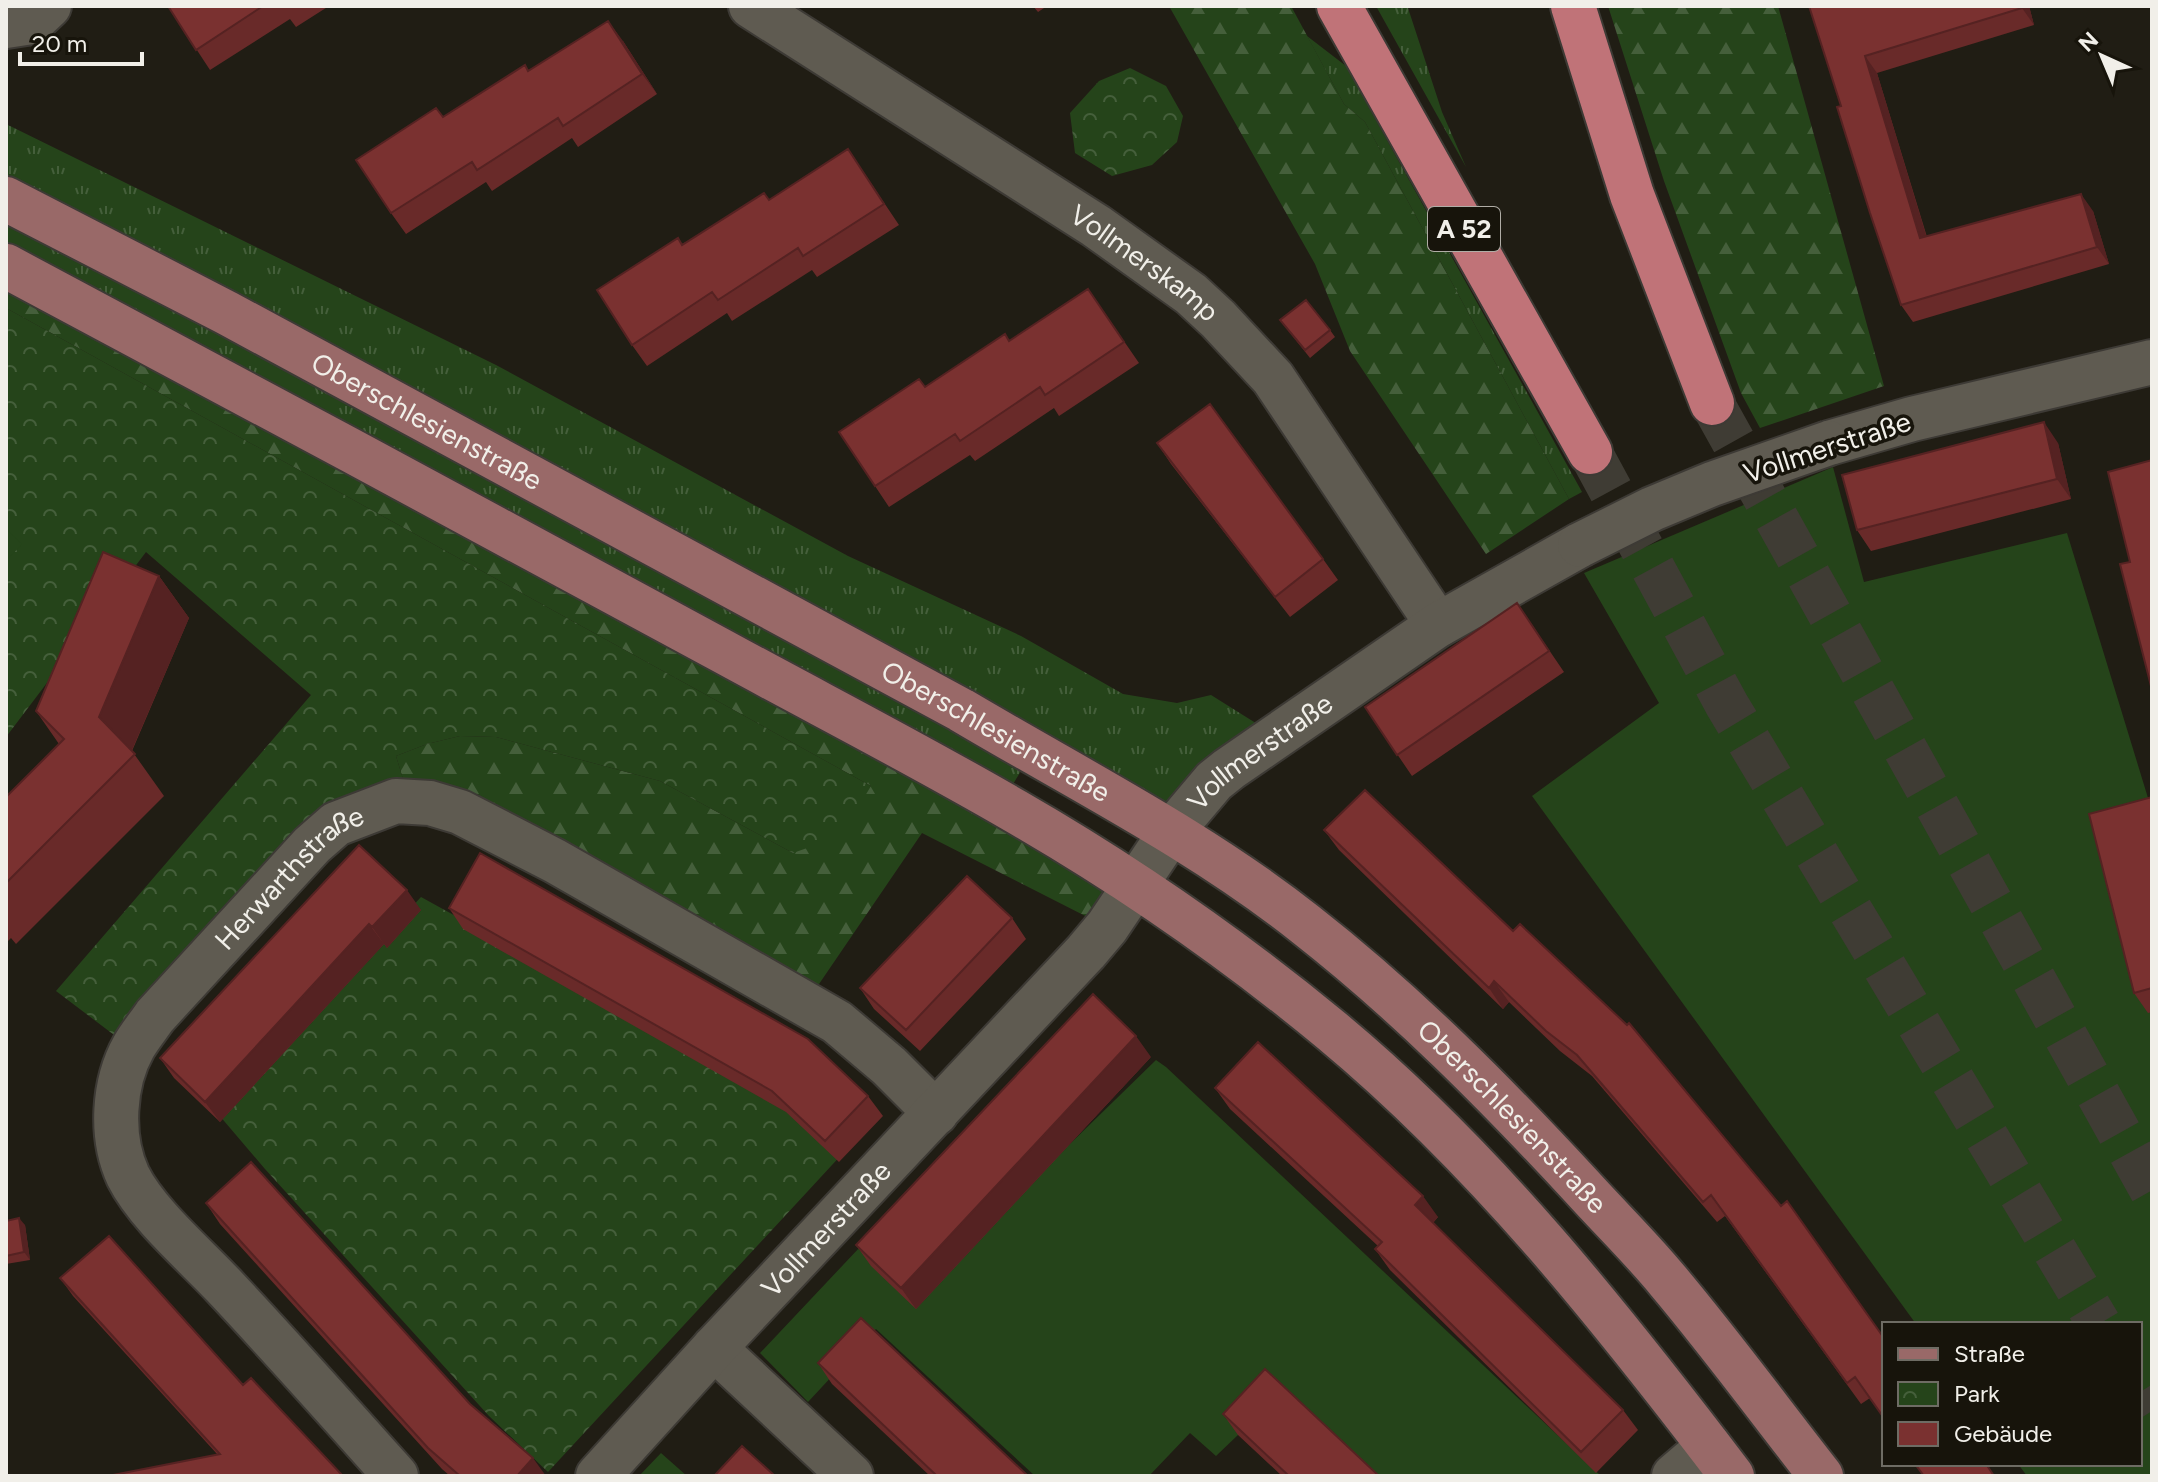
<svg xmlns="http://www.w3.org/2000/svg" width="2158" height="1482" viewBox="0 0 2158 1482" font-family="Figtree,sans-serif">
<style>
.grass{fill:url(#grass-tufts)}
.forest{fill:url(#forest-firs)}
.park{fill:url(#park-crowns)}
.garden{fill:#25441a}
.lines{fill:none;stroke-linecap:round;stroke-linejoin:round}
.highway-tunnel{stroke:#3f3c34;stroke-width:44;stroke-dasharray:44 22;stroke-linecap:butt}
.minor-casing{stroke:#3d3a35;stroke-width:48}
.major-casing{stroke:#3d3a35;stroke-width:48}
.highway-casing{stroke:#3d3a35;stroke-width:48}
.minor{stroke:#5f5b51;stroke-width:44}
.major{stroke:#996968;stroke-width:44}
.highway{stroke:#c07378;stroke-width:44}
.minor-bridge-casing{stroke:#3d3a35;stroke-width:48;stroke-linecap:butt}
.minor-bridge{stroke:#5f5b51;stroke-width:44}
.wall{fill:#692a29}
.shaded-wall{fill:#522}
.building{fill:#7a3130;stroke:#522;stroke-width:2}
.labels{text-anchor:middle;stroke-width:7;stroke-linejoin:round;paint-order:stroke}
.shield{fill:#17140b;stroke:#b0ada6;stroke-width:2}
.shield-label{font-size:26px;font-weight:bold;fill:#f1efe9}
.street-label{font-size:28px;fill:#f1efe9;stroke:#17140b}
</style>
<defs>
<pattern id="grass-tufts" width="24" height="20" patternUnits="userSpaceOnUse" patternTransform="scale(2)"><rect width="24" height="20" fill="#25441a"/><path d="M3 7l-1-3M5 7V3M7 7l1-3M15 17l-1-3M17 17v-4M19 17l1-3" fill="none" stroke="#455f3b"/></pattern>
<pattern id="forest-firs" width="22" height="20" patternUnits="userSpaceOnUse" patternTransform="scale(2)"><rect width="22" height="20" fill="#25441a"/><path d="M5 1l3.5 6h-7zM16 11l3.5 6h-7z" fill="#455f3b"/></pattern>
<pattern id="park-crowns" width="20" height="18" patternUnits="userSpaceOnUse" patternTransform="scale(2)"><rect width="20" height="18" fill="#25441a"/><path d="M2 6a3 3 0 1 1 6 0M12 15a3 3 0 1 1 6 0" fill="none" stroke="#455f3b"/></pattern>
</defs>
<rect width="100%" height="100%" fill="#201d14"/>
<path class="grass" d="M 1376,6 L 1408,8 L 1442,112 L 1466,167 Z
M 1307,36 L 1346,66 L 1582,492 L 1569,499 L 1365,122 L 1344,104 Z
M 6,124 L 496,365 L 848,556 L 1021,636 L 1123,694 L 1177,703 L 1211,695 L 1275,735 L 1170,831 L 6,197 Z
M 6,201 L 1031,754 L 1003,801 L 6,264 Z"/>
<path class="forest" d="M 1169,6 L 1291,6 L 1344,104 L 1365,122 L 1569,499 L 1486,554 L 1350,351 L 1315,264 Z
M 1608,6 L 1778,6 L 1884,386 L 1760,428 L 1741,393 L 1664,181 Z
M 6,270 L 1132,885 L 1105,926 L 922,833 L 804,1006 L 410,802 L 396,756 L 427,744 L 460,736 L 496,737 L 660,781 L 793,853 L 871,786 L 6,308 Z"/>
<path class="park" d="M 1130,68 L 1166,86 L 1183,116 L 1177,142 L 1152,165 L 1112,176 L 1075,153 L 1070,113 L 1099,81 Z
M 6,308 L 871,786 L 841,836 L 793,853 L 660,781 L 496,737 L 460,736 L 427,744 L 396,756 L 410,802 L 369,806 L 126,1044 L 56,991 L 311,695 L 146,552 L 6,737 Z
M 421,897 L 792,1101 L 844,1152 L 548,1472 L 489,1416 L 265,1169 L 219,1115 Z"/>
<path class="garden" d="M 1833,467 L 1864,582 L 2067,533 L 2152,811 L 2152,1476 L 2027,1476 L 2018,1464 L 2140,1464 L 2140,1324 L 1916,1324 L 1532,796 L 1659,703 L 1584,573 Z
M 6,529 L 22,544 L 6,561 Z
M 1156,1060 L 1166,1067 L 1601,1476 L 1372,1476 L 1281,1394 L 1216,1456 L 1190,1433 L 1149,1476 L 1035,1476 L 876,1329 L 808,1402 L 760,1353 L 860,1247 L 914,1296 Z
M 661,1453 L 687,1476 L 639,1476 Z"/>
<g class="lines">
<path class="highway-tunnel" d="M 1712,403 L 2152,1191
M 1590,452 L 1727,705 L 2099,1324
M 2140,1392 L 2152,1411"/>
<defs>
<g id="minor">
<path id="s1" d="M 751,6 L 1096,226 L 1191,294 L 1218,319 L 1273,378 L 1438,625"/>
<path d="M 6,26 L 32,22 L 49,6"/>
<path d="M 1829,443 L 1912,419 L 2152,362"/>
<path d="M 714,1348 L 851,1476"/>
<path id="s2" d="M 396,1476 C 339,1412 283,1349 224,1286 C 195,1255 147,1214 128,1176 C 110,1137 113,1083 134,1046 C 140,1036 148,1026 155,1016 L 312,845 L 336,824 L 396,801 L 430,803 L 460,812 L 555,861 L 837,1022 L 889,1066 L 936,1113"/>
<path id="s3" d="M 598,1476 L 714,1348 L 1086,952 L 1107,927 L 1171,832 L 1214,781 L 1229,769 L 1438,625 L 1580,545"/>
<path d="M 1674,1476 L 1709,1446"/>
</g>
<g id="major">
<path id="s4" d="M 6,199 L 227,313 L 961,710 C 1077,779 1199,840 1305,924 C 1406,1003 1495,1093 1582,1187 C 1610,1218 1641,1248 1668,1281 C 1721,1344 1770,1411 1821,1476"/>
<path d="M 6,266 C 246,394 485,522 724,652 C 821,705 919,755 1015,811 C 1126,875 1233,949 1332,1031 C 1486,1159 1611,1317 1732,1476"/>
</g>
<path id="highway" d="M 1339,6 L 1590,452
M 1573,6 L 1632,195 L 1712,403"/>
</defs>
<use href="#minor" class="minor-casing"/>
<use href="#major" class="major-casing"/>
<use href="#highway" class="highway-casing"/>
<use href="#minor" class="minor"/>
<use href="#major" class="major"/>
<use href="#highway" class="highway"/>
<defs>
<path id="minor-bridge" d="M 1580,545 L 1652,509 L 1712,484 L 1829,443"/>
</defs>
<use href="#minor-bridge" class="minor-bridge-casing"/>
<use href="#minor-bridge" class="minor-bridge"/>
</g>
<path class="wall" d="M 168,6 L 329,6 L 296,27 L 290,19 L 210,70 Z
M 1033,6 L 1047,6 L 1038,12 Z
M 1809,6 L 2029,6 L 2034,25 L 1877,73 L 1927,237 L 2093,211 L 2109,264 L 1913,322 L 1901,305 L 1841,106 Z
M 623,41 L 657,94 L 578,147 L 572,138 L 492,191 L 486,182 L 406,234 L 391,213 L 443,117 L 529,71 Z
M 848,149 L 899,225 L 817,277 L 812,270 L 732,321 L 727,313 L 647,366 L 632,345 L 682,244 L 769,200 Z
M 1088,289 L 1139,363 L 1059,416 L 1054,408 L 975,461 L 970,455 L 889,507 L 875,486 L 925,387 L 1009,341 Z
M 1280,320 L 1330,330 L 1335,337 L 1310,358 Z
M 1157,443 L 1323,559 L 1338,580 L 1290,617 L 1171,464 Z
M 2058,443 L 2071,499 L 1871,551 L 1857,530 Z
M 159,576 L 189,618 L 132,751 L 164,796 L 16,944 L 11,938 L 6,943 L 6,797 L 59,744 L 36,711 Z
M 1517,603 L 1564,672 L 1412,776 L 1365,707 Z
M 2152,797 L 2152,1012 L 2148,1013 L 2134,993 Z
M 1324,830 L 1513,931 L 1627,1025 L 1870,1398 L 1861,1404 L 1725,1216 L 1717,1222 L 1592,1076 L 1560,1051 L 1509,1002 L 1503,1009 L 1339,850 Z
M 359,845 L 421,910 L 387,948 L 384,944 L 220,1122 L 174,1078 L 160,1058 Z
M 449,908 L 868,1096 L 883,1116 L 839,1162 L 786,1112 L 463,929 Z
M 1012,918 L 1026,939 L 920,1051 L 874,1009 L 860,988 Z
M 1151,1057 L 916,1309 L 871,1266 L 856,1245 Z
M 1215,1088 L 1438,1217 L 1433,1223 L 1623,1410 L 1638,1430 L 1596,1473 L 1390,1270 L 1375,1249 L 1378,1246 L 1230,1109 Z
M 206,1203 L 470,1404 L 546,1476 L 450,1476 L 442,1469 L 220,1224 Z
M 6,1221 L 25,1225 L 30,1260 L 6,1264 Z
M 60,1278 L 243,1385 L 343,1476 L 217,1454 L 73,1296 Z
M 818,1363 L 1028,1476 L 930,1476 L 832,1384 Z
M 1223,1414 L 1379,1476 L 1282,1476 L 1238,1435 Z"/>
<path class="shaded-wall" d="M 2022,6 L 2029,6 L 2034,25 L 2022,8 Z
M 608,21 L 623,41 L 657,94 L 642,74 Z
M 1865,56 L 1877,73 L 1932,255 L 1920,238 Z
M 2081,194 L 2093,211 L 2109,264 L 2097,247 Z
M 2044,422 L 2058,443 L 2071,499 L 2057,479 Z
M 159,576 L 189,618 L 128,759 L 99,717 Z
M 407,890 L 421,910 L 387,948 L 372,927 Z
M 369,924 L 384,944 L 220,1122 L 205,1102 Z
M 1494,981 L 1509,1002 L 1503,1009 L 1489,988 Z
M 1136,1036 L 1151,1057 L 916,1309 L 901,1288 Z
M 1423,1196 L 1438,1217 L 1430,1226 L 1415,1205 Z
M 19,1218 L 25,1225 L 30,1260 L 24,1252 Z
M 533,1458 L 546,1476 L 517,1476 Z"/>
<path class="building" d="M 168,6 L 263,6 L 196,50 Z
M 1809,6 L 2022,6 L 2022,8 L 1865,56 L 1920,238 L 2081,194 L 2097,247 L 1901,305 L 1870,213 L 1837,107 L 1841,106 Z
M 608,21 L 642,74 L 563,126 L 558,118 L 477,170 L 472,162 L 391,213 L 356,160 L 436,108 L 443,117 L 525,65 L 528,71 Z
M 848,149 L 884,204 L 803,256 L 798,248 L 718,300 L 712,292 L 632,345 L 597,290 L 678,238 L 682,245 L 764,193 L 769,200 Z
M 1088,289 L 1124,342 L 1045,395 L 1040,387 L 960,441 L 955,434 L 875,486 L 839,432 L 919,379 L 925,387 L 1005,334 L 1009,341 Z
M 1306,300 L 1330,330 L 1305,350 L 1280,320 Z
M 1210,404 L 1323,559 L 1275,597 L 1157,443 Z
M 2044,422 L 2057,479 L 1857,530 L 1842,475 Z
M 2152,460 L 2152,690 L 2120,564 L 2130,562 L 2108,472 Z
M 103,552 L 159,576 L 99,717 L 135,754 L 6,883 L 6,797 L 64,739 L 36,711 Z
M 1517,603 L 1549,651 L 1397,755 L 1365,707 Z
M 1365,790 L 1513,931 L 1520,924 L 1627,1025 L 1629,1023 L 1781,1206 L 1787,1201 L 1884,1338 L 1884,1418 L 1855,1377 L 1847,1383 L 1711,1195 L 1703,1202 L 1577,1055 L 1546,1031 L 1494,981 L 1489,988 L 1324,830 Z
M 2152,797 L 2152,988 L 2134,993 L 2089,814 Z
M 359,845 L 407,890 L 372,927 L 369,924 L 205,1102 L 160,1058 Z
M 480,853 L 808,1039 L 868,1096 L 825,1141 L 772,1091 L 449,908 Z
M 967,876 L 1012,918 L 906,1030 L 860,988 Z
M 1093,994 L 1136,1036 L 901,1288 L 856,1245 Z
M 1258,1042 L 1423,1196 L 1415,1205 L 1623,1410 L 1581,1452 L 1375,1249 L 1382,1242 L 1215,1088 Z
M 251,1162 L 470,1404 L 533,1458 L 517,1476 L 460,1476 L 428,1448 L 206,1203 Z
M 19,1218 L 24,1252 L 6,1256 L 6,1221 Z
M 109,1236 L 243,1385 L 251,1378 L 343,1476 L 108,1476 L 220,1454 L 60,1278 Z
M 861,1318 L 1028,1476 L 937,1476 L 818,1363 Z
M 1265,1369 L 1379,1476 L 1289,1476 L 1223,1414 Z
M 742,1446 L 775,1476 L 714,1476 Z
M 1915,1464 L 1986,1464 L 1994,1476 L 1924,1476 Z"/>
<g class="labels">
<rect class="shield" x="1428" y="207" width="72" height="44" rx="6"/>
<g class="shield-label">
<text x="1464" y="238">A 52</text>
</g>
<g class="street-label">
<text dy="10" stroke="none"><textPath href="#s1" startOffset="470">Vollmerskamp</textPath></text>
<text dy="10" stroke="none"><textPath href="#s4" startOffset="476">Oberschlesienstraße</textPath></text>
<text transform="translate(1827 447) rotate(-18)" y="10">Vollmerstraße</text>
<text dy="10" stroke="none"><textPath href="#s4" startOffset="1124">Oberschlesienstraße</textPath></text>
<text dy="10" stroke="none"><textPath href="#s3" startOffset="984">Vollmerstraße</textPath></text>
<text dy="10" stroke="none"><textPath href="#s2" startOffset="768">Herwarthstraße</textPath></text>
<text dy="10" stroke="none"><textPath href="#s4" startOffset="1772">Oberschlesienstraße</textPath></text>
<text dy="10" stroke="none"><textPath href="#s3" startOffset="336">Vollmerstraße</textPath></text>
</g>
</g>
<rect width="2158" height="1482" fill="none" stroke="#f1efe9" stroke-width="16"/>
<rect x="1882" y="1322" width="260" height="144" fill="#17140b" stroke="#6e6c64" stroke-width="2"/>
<rect x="1898" y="1348" width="40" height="12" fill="#996968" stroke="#6e6c64" stroke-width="2"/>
<text x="1954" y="1362" font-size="24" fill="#f1efe9">Straße</text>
<rect x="1898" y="1382" width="40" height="24" fill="url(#park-crowns)" stroke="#6e6c64" stroke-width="2"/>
<text x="1954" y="1402" font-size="24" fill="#f1efe9">Park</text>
<rect x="1898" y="1422" width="40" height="24" fill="#7a3130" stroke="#6e6c64" stroke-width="2"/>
<text x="1954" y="1442" font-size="24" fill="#f1efe9">Gebäude</text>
<g transform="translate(2102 56) rotate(316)" stroke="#17140b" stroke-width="6" paint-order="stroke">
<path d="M0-6L14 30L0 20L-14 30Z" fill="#f1efe9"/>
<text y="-12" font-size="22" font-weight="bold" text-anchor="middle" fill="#f1efe9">N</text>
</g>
<path d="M20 52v12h122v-12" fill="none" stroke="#f1efe9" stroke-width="4"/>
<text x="32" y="52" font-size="24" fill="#f1efe9" stroke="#17140b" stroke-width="6" paint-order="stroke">20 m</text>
</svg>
